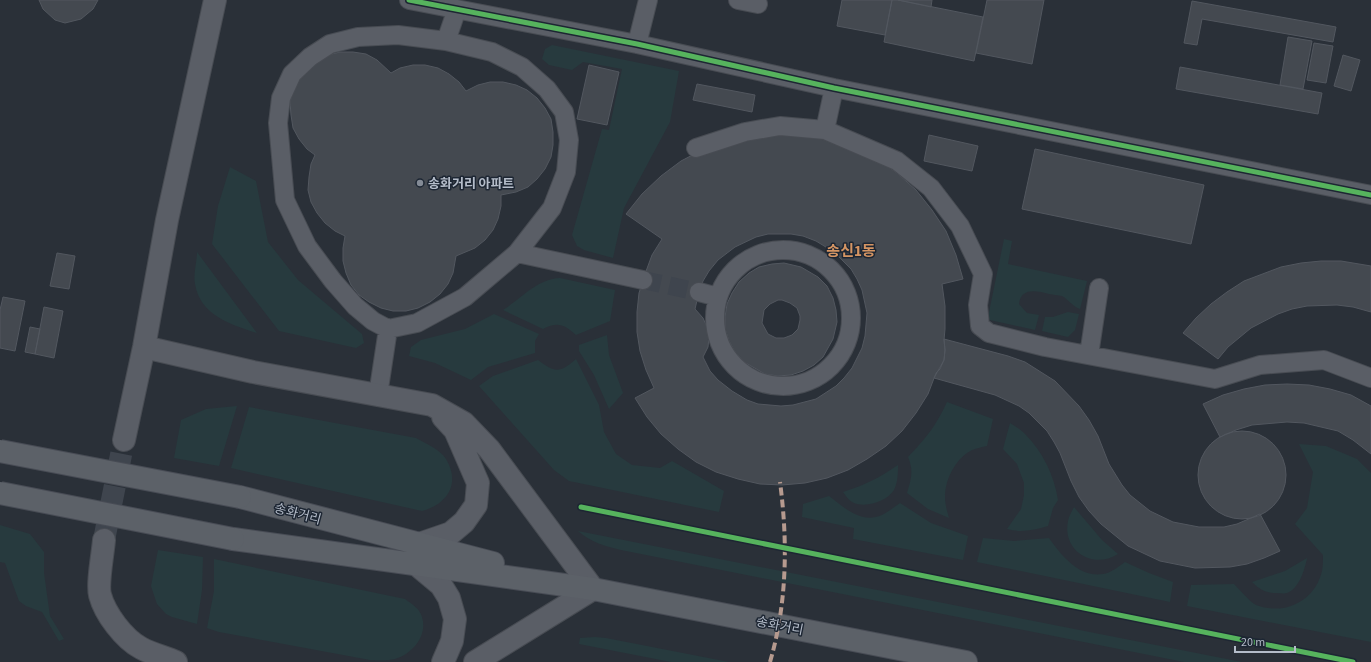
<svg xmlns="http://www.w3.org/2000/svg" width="1371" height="662" viewBox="0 0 1371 662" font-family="'Source Sans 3','Noto Sans KR',sans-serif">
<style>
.green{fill:#273a3e}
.building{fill:#444950;stroke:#52575f;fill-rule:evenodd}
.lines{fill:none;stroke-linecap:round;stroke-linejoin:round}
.minor-tunnel{stroke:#3f454e;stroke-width:18;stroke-dasharray:18 9;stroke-linecap:butt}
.tertiary-tunnel{stroke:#3f454e;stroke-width:22;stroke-dasharray:22 11;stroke-linecap:butt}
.minor-casing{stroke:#484c53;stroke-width:20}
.tertiary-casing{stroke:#484c53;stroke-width:24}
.primary-casing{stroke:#484c55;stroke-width:24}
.minor{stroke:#5a5e66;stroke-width:18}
.tertiary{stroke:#5a5e66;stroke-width:22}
.primary{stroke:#5c6168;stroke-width:22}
.primary-bridge-casing{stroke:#484c55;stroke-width:24;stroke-linecap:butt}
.primary-bridge{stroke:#5c6168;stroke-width:22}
.quiet{stroke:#b69a8f;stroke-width:4;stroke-dasharray:8 4;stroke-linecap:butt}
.cycleway-casing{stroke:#1d2633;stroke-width:8}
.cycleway{stroke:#56b35d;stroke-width:5}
.poi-dot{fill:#848b96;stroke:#1d2633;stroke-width:1.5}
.labels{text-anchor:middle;stroke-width:3;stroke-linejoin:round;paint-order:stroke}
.poi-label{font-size:13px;font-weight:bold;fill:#b4bcc9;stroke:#1d2633;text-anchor:start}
.street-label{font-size:13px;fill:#b4bcc9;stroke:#1d2633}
.quarter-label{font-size:15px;font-weight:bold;fill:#d59563;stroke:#1d2633}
</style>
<rect width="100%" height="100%" fill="#2a3038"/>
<path class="green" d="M 552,45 L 679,71 L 670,122 L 624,208 L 613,258 L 584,250 L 577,246 L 572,235 L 602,129 L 609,130 L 622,69 L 583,62 L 572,70 L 549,65 L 542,59 L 545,49 Z
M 230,167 L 256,181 L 268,242 L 298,280 L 362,334 L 364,343 L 356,348 L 279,331 L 212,244 L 218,206 Z
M 1004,239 L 1012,241 L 1008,264 L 1087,281 L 1080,309 C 1072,306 1068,299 1062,296 C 1058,295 1053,295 1049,294 C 1037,291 1021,287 1019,304 L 1027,313 L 1039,315 L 1035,330 L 990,320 L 988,317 Z
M 197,252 L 257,333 C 231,325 200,315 195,284 C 193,274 197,262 197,252 Z
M 560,278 L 615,290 L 610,321 L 576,335 C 565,325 558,321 543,329 L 503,310 C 522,298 537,279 560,278 Z
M 1068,312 L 1079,314 L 1075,330 L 1068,337 L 1042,331 L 1045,317 L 1053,317 Z
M 494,314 L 539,334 L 535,341 L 535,353 L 488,367 L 471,380 L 435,363 L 409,356 L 411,347 L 421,340 L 465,329 Z
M 607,335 L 609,355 L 623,393 L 609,409 L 594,375 L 579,351 L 579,345 Z
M 576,359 L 599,405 L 604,432 L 616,454 L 632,465 L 660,468 L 672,461 L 724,491 L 719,512 L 569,481 L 554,470 L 479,386 L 493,376 L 538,360 C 555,373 560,373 576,359 Z
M 947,402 L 993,419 L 987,446 C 982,447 977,448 972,450 C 956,458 945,479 945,497 C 945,504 947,511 949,518 L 928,509 L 907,493 C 911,479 914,471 908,457 C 926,438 936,426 947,402 Z
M 237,406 L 219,466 L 174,458 L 181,420 L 206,409 Z
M 249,407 L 416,438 C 425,443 441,450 446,459 C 461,484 447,504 422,511 L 231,468 Z
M 1010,423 C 1015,426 1021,430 1025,434 C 1043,452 1054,475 1058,500 L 1053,508 L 1048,526 C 1034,530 1021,533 1007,529 L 1021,509 L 1024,495 L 1024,483 L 1017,464 L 1003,449 Z
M 1299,444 L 1326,446 L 1357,459 L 1371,473 L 1371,642 L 1187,606 L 1191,585 L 1234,584 C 1239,589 1250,602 1256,605 C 1285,616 1315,601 1322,571 C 1323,566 1323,560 1323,555 L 1295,524 L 1307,508 L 1313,472 Z
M 898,465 C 898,473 898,482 894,490 C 887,501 867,508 854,503 C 849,501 846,496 843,492 C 865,485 879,478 898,465 Z
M 829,496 C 845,508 861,524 882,515 C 888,512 894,507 900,503 L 931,523 L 968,536 L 963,560 L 853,539 L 854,528 L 802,517 L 803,504 Z
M 1074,507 L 1102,540 L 1118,554 C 1093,570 1062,551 1068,521 C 1069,516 1072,511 1074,507 Z
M 0,525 L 30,534 L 44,552 L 44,573 L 50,616 L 64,639 L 59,641 L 42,612 L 26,606 L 19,601 L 5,563 L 0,562 Z
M 578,531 L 1242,662 L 1184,662 L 621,550 C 605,546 590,542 578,531 Z
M 983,538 L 1014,541 L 1049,538 C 1061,555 1079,578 1103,574 C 1111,573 1118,567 1125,562 L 1149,573 L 1173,582 L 1170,602 L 977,562 Z
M 158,550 L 203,557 L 202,590 L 197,624 L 172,617 L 166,614 L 157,604 L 151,586 Z
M 1307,558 C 1305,569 1299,589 1287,593 C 1284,594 1280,593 1277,593 C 1266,593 1260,590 1252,582 L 1285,571 Z
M 214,559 L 405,599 C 412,604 420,609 422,617 C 428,636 412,654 395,659 C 387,661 377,660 370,660 L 219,632 L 207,628 L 214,591 Z
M 595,637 L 606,638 L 729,662 L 671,662 L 579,644 L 580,638 Z"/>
<path class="building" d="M 39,0 L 98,0 L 93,9 L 81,19 L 65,23 L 55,20 L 43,9 Z
M 842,0 L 892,0 L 885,35 L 837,26 Z
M 892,0 L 898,0 L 983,17 L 974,61 L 884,42 Z
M 898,0 L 932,0 L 931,7 Z
M 987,0 L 1044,0 L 1032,64 L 976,53 Z
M 1192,1 L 1336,27 L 1333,42 L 1202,19 L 1197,45 L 1184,43 Z
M 1288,37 L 1312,41 L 1303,89 L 1280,85 Z
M 1314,43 L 1333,46 L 1326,83 L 1307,80 Z
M 340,52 L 353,52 L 366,54 L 377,60 L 391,73 L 400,68 L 413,65 L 425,65 L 438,68 L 449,74 L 459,82 L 466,91 L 478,85 L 490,82 L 503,82 L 516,85 L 527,90 L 537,98 L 545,108 L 551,119 L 553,132 L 553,145 L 551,157 L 545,169 L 537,179 L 528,187 L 516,192 L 501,195 L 501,206 L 498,219 L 493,230 L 485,240 L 475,248 L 456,256 L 453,273 L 448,284 L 440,294 L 430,302 L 418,308 L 406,311 L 393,311 L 381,308 L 369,302 L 359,295 L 351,285 L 346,273 L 343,261 L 343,248 L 345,236 L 335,231 L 325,223 L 317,213 L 311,202 L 308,190 L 309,177 L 311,164 L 315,155 L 307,149 L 299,139 L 293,128 L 291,115 L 290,102 L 293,90 L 299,78 L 317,61 L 328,55 Z
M 1343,55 L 1360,60 L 1351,91 L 1334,86 Z
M 589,65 L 619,72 L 607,125 L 577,119 Z
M 1180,67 L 1322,93 L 1318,114 L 1176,89 Z
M 697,84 L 755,95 L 752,112 L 693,100 Z
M 778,133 L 829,139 L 876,158 L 897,173 L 916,190 L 932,210 L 946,231 L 956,255 L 963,279 L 942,284 L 945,306 L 945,329 L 944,340 L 945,350 L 944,360 L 940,369 L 936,373 L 928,394 L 916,413 L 902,431 L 886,446 L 867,459 L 848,470 L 827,478 L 805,483 L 782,485 L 760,484 L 738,479 L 716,472 L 696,462 L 678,449 L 661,434 L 647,417 L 635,398 L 654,388 L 646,370 L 640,351 L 637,332 L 637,312 L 639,293 L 645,274 L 652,255 L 662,239 L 626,214 L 642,194 L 661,176 L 681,161 L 704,149 ZM 768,234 L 791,234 L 803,236 L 816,241 L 834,252 L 851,269 L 857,279 L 862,290 L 867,313 L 865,336 L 862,348 L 852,368 L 844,378 L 836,386 L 816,399 L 793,405 L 781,406 L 758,404 L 747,400 L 732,391 L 718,380 L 710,371 L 703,357 L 708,347 L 709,337 L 707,327 L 703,318 L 695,309 L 699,292 L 703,281 L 709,271 L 718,260 L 735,247 L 756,237 Z
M 929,135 L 978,146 L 972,171 L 924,161 Z
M 1035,149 L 1204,185 L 1191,244 L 1022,209 Z
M 57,253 L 75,256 L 69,289 L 50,286 Z
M 1321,261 L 1341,261 L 1371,266 L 1371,312 L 1353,307 L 1337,305 L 1307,306 L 1292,309 L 1278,314 L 1251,328 L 1228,347 L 1218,359 L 1183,333 L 1196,318 L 1211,304 L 1227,292 L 1244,281 L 1281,267 L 1301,263 Z
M 784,263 L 801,267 L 818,277 L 827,286 L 833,298 L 836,310 L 837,322 L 833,339 L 823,357 L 814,365 L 803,371 L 791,375 L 778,376 L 765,374 L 744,362 L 735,352 L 729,341 L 725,329 L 725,317 L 727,304 L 732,293 L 739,282 L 749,273 L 759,267 L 772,264 ZM 778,300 L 782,300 L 790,303 L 797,308 L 800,316 L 800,320 L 798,329 L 792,335 L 784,338 L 776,338 L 768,334 L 762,323 L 764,310 L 770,304 Z
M 3,297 L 25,301 L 15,351 L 0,348 L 0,310 Z
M 44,307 L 63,311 L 54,358 L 35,354 Z
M 30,327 L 40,329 L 35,354 L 25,352 Z
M 944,339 L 1008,356 L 1025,362 L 1055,381 L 1079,406 L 1089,420 L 1098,436 L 1109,464 L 1122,485 L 1130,495 L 1150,511 L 1173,522 L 1199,527 L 1224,527 L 1237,524 L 1260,514 L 1280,551 L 1264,558 L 1247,564 L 1230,567 L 1195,568 L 1160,561 L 1128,546 L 1101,524 L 1089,511 L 1079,497 L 1071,481 L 1060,453 L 1054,442 L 1047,431 L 1029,413 L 1019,406 L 995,395 L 934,378 L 944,360 L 945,350 Z
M 1287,384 L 1309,385 L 1330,389 L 1351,395 L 1371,406 L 1371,454 L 1353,440 L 1338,431 L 1304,423 L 1287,422 L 1252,425 L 1236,430 L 1220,437 L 1203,404 L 1223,395 L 1244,389 L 1265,385 Z
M1198 475a44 44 0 1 1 88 0a44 44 0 1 1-88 0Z"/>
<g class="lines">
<path class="minor-tunnel" d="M 643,280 L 699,292"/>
<path class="tertiary-tunnel" d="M 104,540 L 124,440"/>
<defs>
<path id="minor" d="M 409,0 L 637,44 L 834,88 L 1371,195
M 738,0 L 758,4
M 398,35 L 446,41 L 492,52 L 522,67 L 547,89 L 564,112 L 569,140 L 566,172 L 552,208 L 517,253 L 465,297 L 417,323 L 388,329 L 373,321 L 355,306 L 333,281 L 307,246 L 285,200 L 278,123 L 281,98 L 292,74 L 310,57 L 330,44 L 358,37 Z
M 446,41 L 457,9
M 637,44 L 648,0
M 825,130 L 834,88
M 696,148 L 745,132 L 780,126 L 825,130 L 897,161 L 931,188 L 960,226 L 983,274 L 978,305 L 980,326 L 989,333 L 1045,347 L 1215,379 L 1260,365 L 1324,360 L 1371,378
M715 318a68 68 0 1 1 136 0a68 68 0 1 1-136 0Z
M 517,253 L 643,280
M 699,292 L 718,297
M 1089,355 L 1099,288
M 378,395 L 388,329"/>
<path id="tertiary" d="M 144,347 L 253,372 L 432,405 L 464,423 L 489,449 L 593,589 L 475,662
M 124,440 L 144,347 L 167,220 L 215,0
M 104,540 C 103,553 97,584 100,595 C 105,614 124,639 141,648 C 152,654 165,657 176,662
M 419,544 L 451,533 L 464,522 L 476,505 L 478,483 L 455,430 L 443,417
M 417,565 L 441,585 L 449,598 L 455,619 L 452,641 L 443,662"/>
<path id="primary" d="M 240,497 L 493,563
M 233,539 L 593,589 L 966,662"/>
</defs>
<use href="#minor" class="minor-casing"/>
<use href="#tertiary" class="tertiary-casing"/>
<use href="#primary" class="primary-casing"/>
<use href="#minor" class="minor"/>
<use href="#tertiary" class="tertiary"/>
<use href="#primary" class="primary"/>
<defs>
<path id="primary-bridge" d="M 0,451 L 240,497
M 0,493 L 233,539"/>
</defs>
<use href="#primary-bridge" class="primary-bridge-casing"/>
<use href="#primary-bridge" class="primary-bridge"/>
<path class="quiet" d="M 770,662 C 787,604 788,542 780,482"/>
<defs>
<path id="cycleway" d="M 409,0 L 637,44 L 834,88 L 1371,195
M 581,507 L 1353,662"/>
</defs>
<use href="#cycleway" class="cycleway-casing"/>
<use href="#cycleway" class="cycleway"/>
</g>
<circle class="poi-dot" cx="420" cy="183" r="4"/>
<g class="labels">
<g class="poi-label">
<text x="428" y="188">송화거리 아파트</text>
</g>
<g class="street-label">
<text transform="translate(298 513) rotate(15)" y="5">송화거리</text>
<text transform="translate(780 625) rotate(11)" y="5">송화거리</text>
</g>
<g class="quarter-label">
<text x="851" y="256">송신1동</text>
</g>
</g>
<path d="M1235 646v6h60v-6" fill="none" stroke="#b4bcc9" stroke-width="2"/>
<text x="1241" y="646" font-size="12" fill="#b4bcc9" stroke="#1d2633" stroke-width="3" paint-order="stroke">20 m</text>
</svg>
